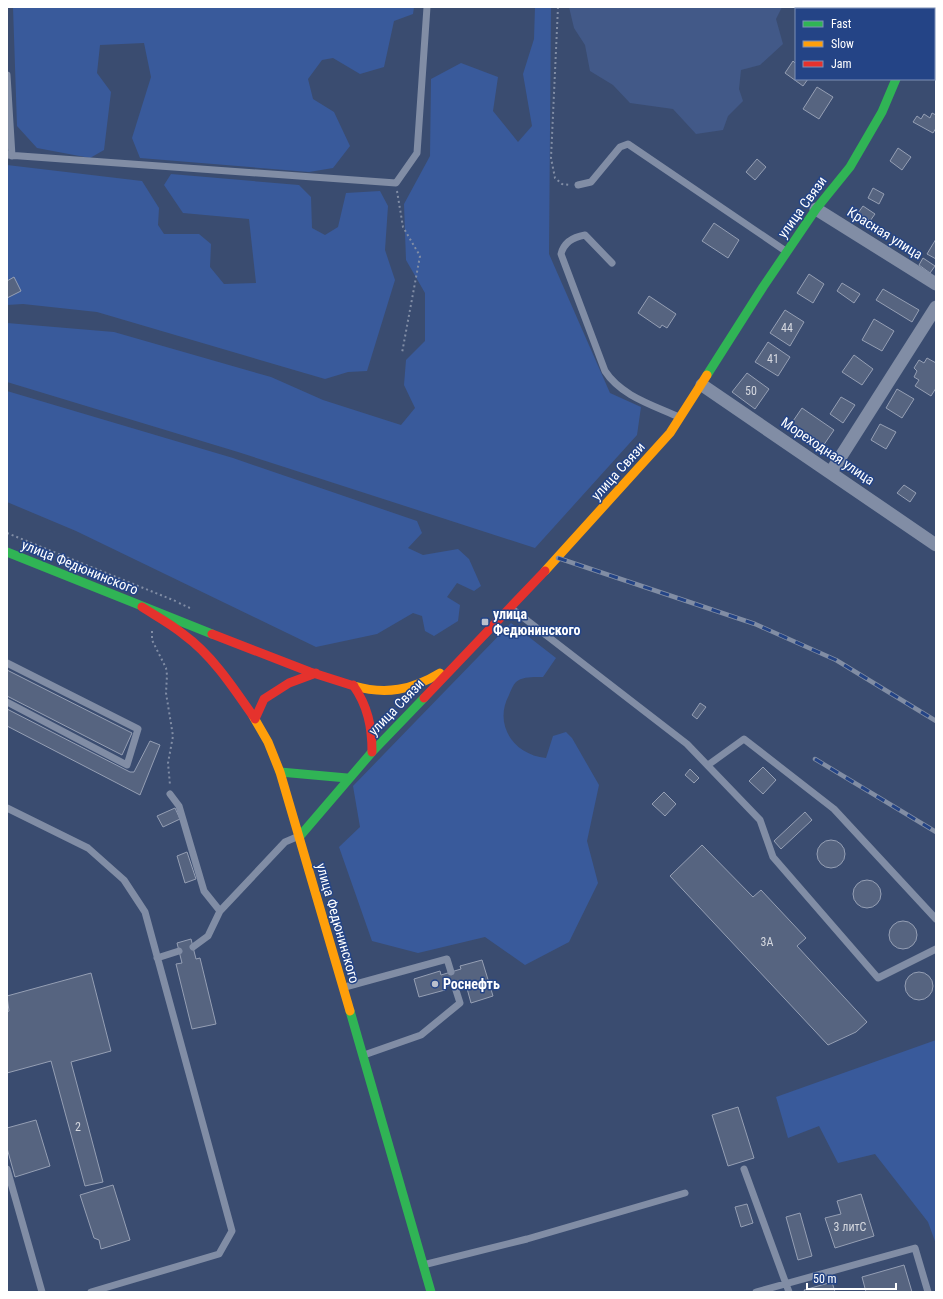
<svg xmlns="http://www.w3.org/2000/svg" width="943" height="1299" viewBox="0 0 943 1299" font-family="'Roboto Condensed',sans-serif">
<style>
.green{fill:#395a9b}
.water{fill:#425988}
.building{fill:#566480;stroke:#959fb4}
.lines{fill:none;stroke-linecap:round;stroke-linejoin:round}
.path{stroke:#818da5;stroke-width:2;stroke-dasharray:2 3;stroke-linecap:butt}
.lane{stroke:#818da5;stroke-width:7}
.street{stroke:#818da5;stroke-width:13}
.fast{stroke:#30b455;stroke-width:9}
.slow{stroke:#ff9f0a;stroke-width:9}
.jam{stroke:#e5322d;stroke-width:9}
.rail-casing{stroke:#818da4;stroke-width:4.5}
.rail{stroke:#244486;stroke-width:3;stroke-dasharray:9;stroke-linecap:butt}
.poi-dot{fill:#bac0cd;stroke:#244486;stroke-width:1.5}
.labels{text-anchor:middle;stroke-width:3;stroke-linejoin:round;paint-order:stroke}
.number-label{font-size:12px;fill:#d5d8df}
.street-label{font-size:14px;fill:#fff;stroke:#244486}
.poi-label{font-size:14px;font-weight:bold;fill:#fff;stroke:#244486;text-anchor:start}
</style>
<rect width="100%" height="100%" fill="#3a4c70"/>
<path class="green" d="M 13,7 L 414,7 L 413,14 L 394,21 L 384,67 L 360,74 L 333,58 L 322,60 L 308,79 L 313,99 L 334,112 L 350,146 L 333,168 L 309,172 L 140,158 L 132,138 L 151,77 L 144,43 L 100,45 L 97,73 L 111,92 L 104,150 L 90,158 L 37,148 L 17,126 Z
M 535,7 L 551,7 L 549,254 L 610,393 L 641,407 L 637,435 L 535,548 L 238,452 L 7,382 L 7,323 L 114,332 L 271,377 L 323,400 L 401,425 L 415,408 L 404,385 L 406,360 L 425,341 L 425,293 L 406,260 L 404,204 L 430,156 L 431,79 L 461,63 L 498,77 L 493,111 L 518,142 L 532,126 L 523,74 L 534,39 Z
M 7,165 L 142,181 L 159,208 L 158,225 L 164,234 L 199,234 L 211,244 L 210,267 L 224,284 L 256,283 L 249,219 L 183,213 L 164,185 L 171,174 L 299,185 L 311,197 L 312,228 L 325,235 L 338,227 L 346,193 L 380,191 L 388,206 L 385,250 L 395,280 L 367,371 L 348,372 L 325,379 L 97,312 L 23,304 L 7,305 Z
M 7,391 L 233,458 L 417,521 L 422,533 L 408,548 L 423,555 L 458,549 L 469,559 L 481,586 L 474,591 L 457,583 L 447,597 L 460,605 L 458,621 L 434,636 L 425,631 L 422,616 L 413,613 L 377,634 L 316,647 L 76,531 L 7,502 Z
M 511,623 L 556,658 L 543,677 C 535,677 523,676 516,682 C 513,685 511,690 509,695 C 493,725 514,755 546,758 L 553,736 L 566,732 L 572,738 L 599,785 L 587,841 L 598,883 L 569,942 L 525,965 L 485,937 L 418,953 L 372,941 L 339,847 L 360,827 L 353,786 Z
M 936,1040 L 936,1244 L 928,1222 L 875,1154 L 838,1163 L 819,1126 L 788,1138 L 776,1097 Z"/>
<path class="water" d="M 569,7 L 782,7 L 776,19 L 783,44 L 760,65 L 741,70 L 739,89 L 743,101 L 728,116 L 723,130 L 696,134 L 673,109 L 630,103 L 613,85 L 590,71 L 585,45 L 574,28 Z"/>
<path class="building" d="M 856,7 L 888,7 L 887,9 L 859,9 Z
M 793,61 L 796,64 L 796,79 L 808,79 L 803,86 L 785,73 Z
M 817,87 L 833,97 L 819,119 L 803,109 Z
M 932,113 L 936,115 L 936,128 L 933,133 L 913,122 L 917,116 L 921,119 L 924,114 L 930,118 Z
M 898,148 L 911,157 L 902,170 L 890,161 Z
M 757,159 L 766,167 L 755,180 L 746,172 Z
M 873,188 L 884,194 L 879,204 L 868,198 Z
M 863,206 L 875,214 L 870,221 L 858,213 Z
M 714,223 L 739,240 L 728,258 L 702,241 Z
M 936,239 L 936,259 L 927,254 Z
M 923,258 L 935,266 L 930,273 L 919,265 Z
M 809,274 L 824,284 L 813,303 L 797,293 Z
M 14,277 L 21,291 L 7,298 L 7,281 Z
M 842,283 L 860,294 L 854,303 L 837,291 Z
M 883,289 L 919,310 L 912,322 L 876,300 Z
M 649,296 L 676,314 L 667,328 L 662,325 L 660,328 L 638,313 Z
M 785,310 L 804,322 L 790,346 L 770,333 Z
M 874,319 L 894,331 L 882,351 L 862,340 Z
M 768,342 L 790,357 L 778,376 L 755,362 Z
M 854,355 L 873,369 L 862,385 L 842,372 Z
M 927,358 L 936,363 L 936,388 L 931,396 L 915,386 L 919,380 L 914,377 L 917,371 L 914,368 L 919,360 L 924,363 Z
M 747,373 L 769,389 L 755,409 L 732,392 Z
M 897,389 L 914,399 L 902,418 L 886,408 Z
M 841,397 L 855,405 L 843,423 L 830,414 Z
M 802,408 L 834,430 L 823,446 L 791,424 Z
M 880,424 L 896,432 L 886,449 L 871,440 Z
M 904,485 L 916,493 L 910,502 L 897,493 Z
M 7,670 L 132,733 L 122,755 L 7,696 Z
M 700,703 L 706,707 L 697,719 L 692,715 Z
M 7,709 L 130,772 L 134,772 L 150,741 L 160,745 L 140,795 L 7,726 Z
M 763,767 L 776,780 L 763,794 L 749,781 Z
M 690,769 L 699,778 L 694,783 L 685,775 Z
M 664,792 L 676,804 L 665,816 L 652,804 Z
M 175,808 L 180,819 L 163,827 L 157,816 Z
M 805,812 L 812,820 L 781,849 L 774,841 Z
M817 854a14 14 0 1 1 28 0a14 14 0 1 1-28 0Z
M 702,845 L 753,897 L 761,890 L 806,938 L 797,946 L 867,1022 L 856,1032 L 828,1045 L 670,876 Z
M 187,852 L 196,879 L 185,883 L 177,856 Z
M853 894a14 14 0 1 1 28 0a14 14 0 1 1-28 0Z
M889 935a14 14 0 1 1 28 0a14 14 0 1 1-28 0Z
M 191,939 L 196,959 L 200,958 L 216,1024 L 192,1029 L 176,964 L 182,963 L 177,943 Z
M 482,960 L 493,996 L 471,1003 L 465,981 L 444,987 L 445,990 L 419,997 L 414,979 L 440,971 L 441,975 L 461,969 L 460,966 Z
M905 986a14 14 0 1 1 28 0a14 14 0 1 1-28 0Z
M 91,973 L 111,1051 L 71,1062 L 103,1182 L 85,1186 L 51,1061 L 7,1073 L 7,1012 L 9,1011 L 7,996 Z
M 738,1107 L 754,1158 L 728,1166 L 712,1115 Z
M 36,1120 L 50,1166 L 15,1177 L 7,1148 L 7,1128 Z
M 113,1185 L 130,1240 L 101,1249 L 99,1240 L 94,1238 L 80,1195 Z
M 861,1194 L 874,1236 L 835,1248 L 825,1218 L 841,1214 L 837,1201 Z
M 747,1204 L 753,1223 L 741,1227 L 735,1207 Z
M 800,1213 L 812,1256 L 798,1260 L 786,1217 Z
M 904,1265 L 912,1292 L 866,1292 L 862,1277 Z
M 832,1282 L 835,1292 L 805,1292 L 804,1290 Z"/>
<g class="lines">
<path class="path" d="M 558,7 L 551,158 L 555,178 L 562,184 L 570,185
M 397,191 L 403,227 L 420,256 L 402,353
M 7,533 L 178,602
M 179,603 L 190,608
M 152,631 L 152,640 L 166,668 L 167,675 L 166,693 L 173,736 L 168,763 L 170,785"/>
<path class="lane" d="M 7,75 L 12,156
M 7,155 L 396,183 L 417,153 L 427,7
M 578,185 L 591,182 L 620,147 L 628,144 L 787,252
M 612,263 L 585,235 C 573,237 564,242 561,254 L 605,371 C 621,396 653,405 679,417
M 511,608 L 687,744 L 760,820 L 773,857 L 878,978 L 936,949
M 7,663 L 138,729 L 127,765 L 7,702
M 708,765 L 744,739 L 834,809 L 936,919
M 170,794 L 179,806 L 204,891 L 220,911
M 7,808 L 88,848 L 124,880 L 145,912 L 232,1231 L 219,1254 L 91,1292
M 193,947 L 208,936 L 220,911 L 285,842 L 299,836
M 157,958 L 179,951
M 345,987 L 447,959 L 451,972
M 364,1055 L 421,1035 L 460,1003 L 454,984
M 7,1169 L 42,1292
M 744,1169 L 789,1292
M 423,1265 L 527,1239 L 685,1193
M 756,1292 L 915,1248 L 928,1292"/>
<path class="street" d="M 816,209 L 936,284
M 702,385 L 936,545
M 831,472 L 936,307"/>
<path class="fast" d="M 707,375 L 763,287 L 816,209 L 850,167 L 882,112 L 896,79
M 7,552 L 212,634
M 280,772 L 347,778
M 300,836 L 372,752 L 424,698
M 350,1011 L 431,1292"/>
<path class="slow" d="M 931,9 L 933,7
M 545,571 L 670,433 L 707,375
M 354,686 C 386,695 412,690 440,673
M 253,716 L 268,742 L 280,772 L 350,1011"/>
<path class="jam" d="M 142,607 C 156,616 171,624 183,634 C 212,655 233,687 253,716
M 212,634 L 310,672 L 354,686
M 353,685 C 368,706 372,727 372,752
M 424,698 L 545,571
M 255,719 L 264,699 L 289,683 L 316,673"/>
<defs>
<path id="rail" d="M 558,558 L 755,624 L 836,660 L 936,721
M 815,759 L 936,832"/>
</defs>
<use href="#rail" class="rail-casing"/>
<use href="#rail" class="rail"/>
</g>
<g class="poi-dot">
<rect x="481" y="618" width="8" height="8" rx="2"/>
<circle cx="435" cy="984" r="4"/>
</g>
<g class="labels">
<g class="number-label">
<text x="787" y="332">44</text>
<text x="773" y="363">41</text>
<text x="751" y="395">50</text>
<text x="767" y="946">3А</text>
<text x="78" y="1131">2</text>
<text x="850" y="1231">3 литС</text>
</g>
<g class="street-label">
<text transform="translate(802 207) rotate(-54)" y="5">улица Связи</text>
<text transform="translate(885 233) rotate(32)" y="5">Красная улица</text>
<text transform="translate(828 451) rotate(34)" y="5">Мореходная улица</text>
<text transform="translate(618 471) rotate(-48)" y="5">улица Связи</text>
<text transform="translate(80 567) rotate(22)" y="5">улица Федюнинского</text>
<text transform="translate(396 707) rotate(-46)" y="5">улица Связи</text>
<text transform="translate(338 923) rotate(74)" y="5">улица Федюнинского</text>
</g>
<g class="poi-label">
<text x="493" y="619">улица<tspan x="493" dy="16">Федюнинского</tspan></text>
<text x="443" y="989">Роснефть</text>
</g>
</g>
<rect width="943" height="1299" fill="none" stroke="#ffffff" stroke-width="16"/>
<rect x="795" y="8" width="140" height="72" fill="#244486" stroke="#7c8fb6"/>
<rect x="803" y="21" width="20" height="6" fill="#30b455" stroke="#7c8fb6"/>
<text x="831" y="28" font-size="12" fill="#ffffff">Fast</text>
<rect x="803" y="41" width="20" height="6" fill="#ff9f0a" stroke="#7c8fb6"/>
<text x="831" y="48" font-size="12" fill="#ffffff">Slow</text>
<rect x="803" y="61" width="20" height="6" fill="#e5322d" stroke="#7c8fb6"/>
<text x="831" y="68" font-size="12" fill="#ffffff">Jam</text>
<path d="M807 1283v6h89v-6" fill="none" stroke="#ffffff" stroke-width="2"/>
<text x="813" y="1283" font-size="12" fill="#ffffff" stroke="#244486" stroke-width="3" paint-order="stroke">50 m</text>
</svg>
